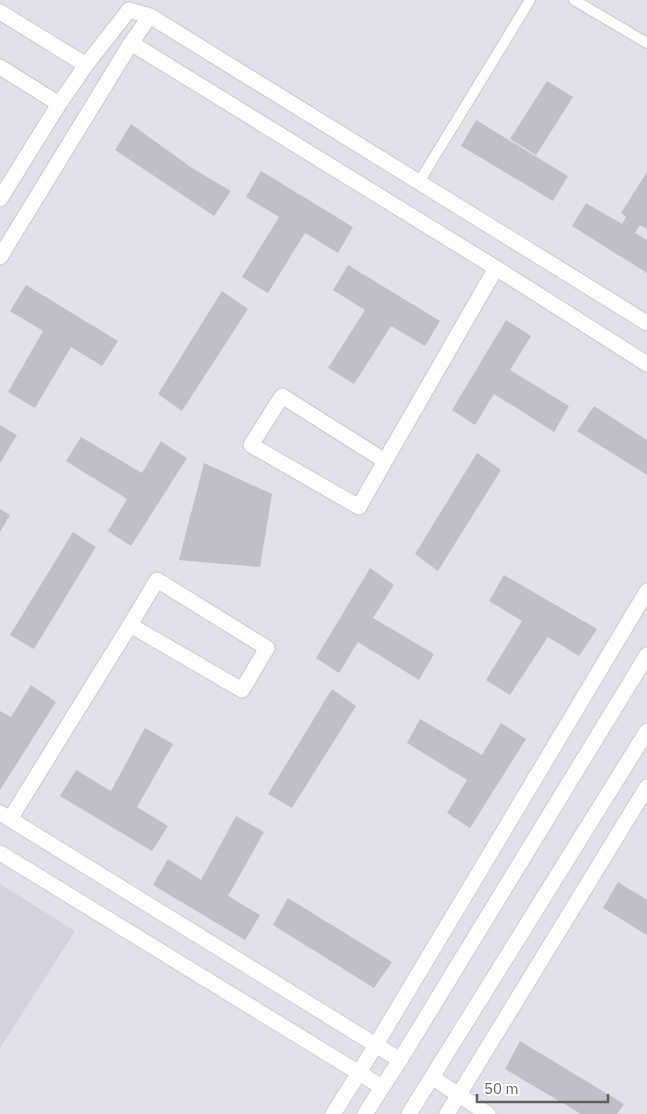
<svg xmlns="http://www.w3.org/2000/svg" width="647" height="1114" viewBox="0 0 647 1114" font-family="'IBM Plex Sans',sans-serif">
<style>
.education{fill:#d3d2de}
.building{fill:#c0bfc8}
.lines{fill:none;stroke-linecap:round;stroke-linejoin:round}
.service-casing{stroke:#cacac4;stroke-width:12}
.minor-casing{stroke:#cacac4;stroke-width:17}
.secondary-casing{stroke:#cecec6;stroke-width:17}
.service{stroke:#fff;stroke-width:10}
.minor{stroke:#fff;stroke-width:15}
.secondary{stroke:#fff;stroke-width:15}
</style>
<rect width="100%" height="100%" fill="#e2e0eb"/>
<path class="education" d="M 0,884 L 75,931 L 0,1048 Z"/>
<path class="building" d="M 547,81 L 573,97 L 536,155 L 510,139 Z
M 476,120 L 568,176 L 553,201 L 461,146 Z
M 131,124 L 192,168 L 231,191 L 214,216 L 115,150 Z
M 261,171 L 353,227 L 338,253 L 305,233 L 268,293 L 242,277 L 279,217 L 246,197 Z
M 647,172 L 647,229 L 640,225 L 635,233 L 647,240 L 647,273 L 572,226 L 586,203 L 622,224 L 626,217 L 621,213 Z
M 348,265 L 440,321 L 425,346 L 391,326 L 354,384 L 328,368 L 365,310 L 333,290 Z
M 26,285 L 118,341 L 102,366 L 71,347 L 35,408 L 8,392 L 43,331 L 10,311 Z
M 222,291 L 248,309 L 182,411 L 158,394 L 184,352 Z
M 506,320 L 531,336 L 510,370 L 569,406 L 554,432 L 494,394 L 475,425 L 452,410 Z
M 594,406 L 647,440 L 647,475 L 577,431 Z
M 0,425 L 17,435 L 0,463 Z
M 81,437 L 142,473 L 161,441 L 187,458 L 131,546 L 108,531 L 127,499 L 66,461 Z
M 477,453 L 501,470 L 438,571 L 415,554 Z
M 204,463 L 272,494 L 260,567 L 179,560 Z
M 0,509 L 10,515 L 0,532 Z
M 73,532 L 96,547 L 34,649 L 10,635 Z
M 370,568 L 394,585 L 373,618 L 434,654 L 419,680 L 358,642 L 339,673 L 316,658 Z
M 504,575 L 597,629 L 579,656 L 548,637 L 510,695 L 486,680 L 522,621 L 489,601 Z
M 31,685 L 56,702 L 0,790 L 0,711 L 11,717 Z
M 332,689 L 356,706 L 292,808 L 268,794 Z
M 420,719 L 482,755 L 501,723 L 526,739 L 470,828 L 447,813 L 467,780 L 407,743 Z
M 145,728 L 173,744 L 137,807 L 168,826 L 152,851 L 60,796 L 76,770 L 111,791 Z
M 236,816 L 264,832 L 228,896 L 260,915 L 245,940 L 153,885 L 168,859 L 201,880 Z
M 618,882 L 647,900 L 647,935 L 603,908 Z
M 288,898 L 392,962 L 374,988 L 273,925 Z
M 520,1041 L 624,1104 L 617,1114 L 581,1114 L 505,1069 Z"/>
<g class="lines">
<defs>
<path id="service" d="M 574,0 L 647,43
M 419,182 L 530,0"/>
<path id="minor" d="M 0,12 L 86,65
M 131,43 L 496,268 L 647,364
M 0,67 L 59,104
M 0,199 L 59,104 L 86,65 L 129,10 L 150,16 L 647,323
M 0,257 L 131,43 L 150,16
M 385,461 L 359,507 L 251,445 L 282,396 L 385,461 L 496,268
M 10,819 L 130,625 L 242,690 L 267,648 L 157,580 L 130,625"/>
<path id="secondary" d="M 0,813 L 400,1060
M 0,853 L 382,1087
M 433,1078 L 488,1114
M 333,1114 L 359,1073 L 647,591
M 365,1114 L 400,1060 L 647,655
M 409,1114 L 647,731
M 447,1114 L 647,787"/>
</defs>
<use href="#service" class="service-casing"/>
<use href="#minor" class="minor-casing"/>
<use href="#secondary" class="secondary-casing"/>
<use href="#service" class="service"/>
<use href="#minor" class="minor"/>
<use href="#secondary" class="secondary"/>
</g>
<path d="M477 1094v8h131v-8" fill="none" stroke="#605f59" stroke-width="2.5"/>
<text x="484" y="1094" font-size="15" fill="#605f59" stroke="#ffffff" stroke-width="4" paint-order="stroke">50 m</text>
</svg>
